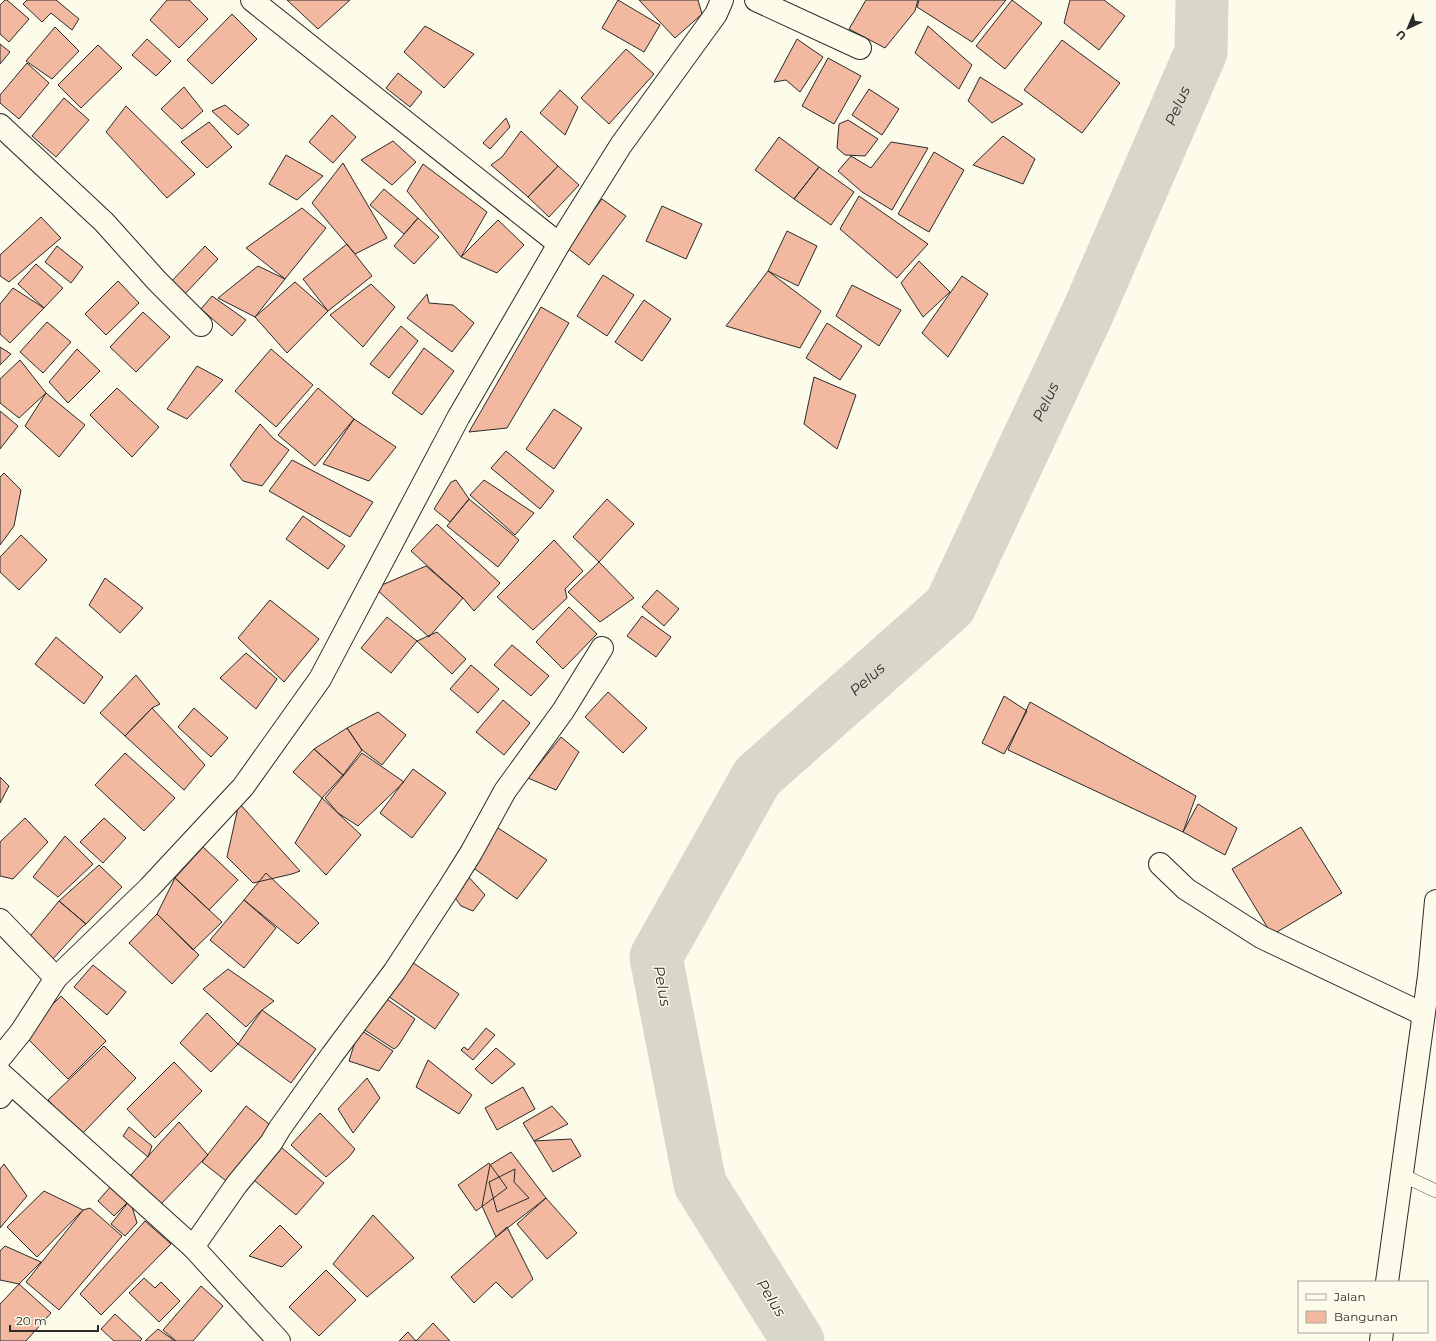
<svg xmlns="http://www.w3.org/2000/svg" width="1436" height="1341" viewBox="0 0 1436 1341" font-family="Montserrat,sans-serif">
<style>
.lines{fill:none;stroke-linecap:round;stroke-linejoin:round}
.river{stroke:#d8d7c9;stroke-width:53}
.building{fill:#f2b8a0;stroke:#2b2b2b}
.lane-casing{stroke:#2b2b2b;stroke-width:14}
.street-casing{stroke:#2b2b2b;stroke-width:24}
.secondary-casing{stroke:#2b2b2b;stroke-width:24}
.lane{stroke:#fdfbea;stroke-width:13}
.street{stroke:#fdfbea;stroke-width:22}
.secondary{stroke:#fdfbea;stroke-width:22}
.labels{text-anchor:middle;stroke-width:3;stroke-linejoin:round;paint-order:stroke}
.water-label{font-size:15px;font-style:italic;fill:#2b2b2b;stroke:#fdfbea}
</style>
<rect width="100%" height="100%" fill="#fdfbea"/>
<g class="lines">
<path class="river" id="s1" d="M 798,1341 L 700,1184 L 656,957 L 757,777 L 950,606 L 1088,312 L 1201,52 L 1202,0"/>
</g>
<path class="building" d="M 5,0 L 7,0 L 29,19 L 9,42 L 0,34 L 0,5 Z
M 27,0 L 56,0 L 79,19 L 72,30 L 51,13 L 42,22 L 23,4 Z
M 167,0 L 189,0 L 208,19 L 179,48 L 150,20 Z
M 287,0 L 350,0 L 318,29 Z
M 618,0 L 660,25 L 644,52 L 602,28 Z
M 639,0 L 698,0 L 702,14 L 675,38 Z
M 866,0 L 918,0 L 915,11 L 885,48 L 849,29 Z
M 919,0 L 1006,0 L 972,42 L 917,7 Z
M 1012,0 L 1042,23 L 1005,69 L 976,46 Z
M 1070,0 L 1104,0 L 1125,16 L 1099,50 L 1064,23 Z
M 232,14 L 257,39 L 212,84 L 187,60 Z
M 425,26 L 474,54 L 444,88 L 404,52 Z
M 928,26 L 972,65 L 959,89 L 915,53 Z
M 55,27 L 79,51 L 52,79 L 26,61 Z
M 147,39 L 171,61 L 156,76 L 132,55 Z
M 797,39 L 823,57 L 800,92 L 786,80 L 774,82 Z
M 1062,40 L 1120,83 L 1082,133 L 1024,90 Z
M 0,44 L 10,52 L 0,64 Z
M 98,45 L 122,68 L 81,108 L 58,85 Z
M 626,49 L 654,74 L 609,124 L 581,98 Z
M 828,58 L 861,76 L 834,124 L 802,106 Z
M 27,63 L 49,83 L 19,119 L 0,103 L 0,95 Z
M 398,73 L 422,92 L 410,107 L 386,88 Z
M 980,77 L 1023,104 L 992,123 L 968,101 Z
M 184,87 L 203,111 L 182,129 L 161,109 Z
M 869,89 L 899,109 L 882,135 L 852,115 Z
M 560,90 L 578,107 L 565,135 L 540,113 Z
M 64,98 L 89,120 L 56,157 L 32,136 Z
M 225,105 L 249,125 L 238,135 L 212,111 Z
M 126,106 L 195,174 L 167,198 L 106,132 Z
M 332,115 L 356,137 L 333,163 L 309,142 Z
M 506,118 L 510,127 L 490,149 L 483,143 Z
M 848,120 L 878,139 L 865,156 L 845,155 L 837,148 L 839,124 Z
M 209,122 L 232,147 L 207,168 L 181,142 Z
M 521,131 L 558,166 L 528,197 L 491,165 L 502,157 Z
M 1003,136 L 1035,159 L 1023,184 L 973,165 Z
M 779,137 L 819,167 L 794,199 L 755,170 Z
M 393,141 L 416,162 L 392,185 L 361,160 Z
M 891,142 L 928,148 L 892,210 L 862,192 L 838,171 L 851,156 L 871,168 Z
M 934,152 L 964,170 L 929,232 L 898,214 Z
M 286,155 L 323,176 L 297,200 L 269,184 Z
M 343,163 L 387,238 L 355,254 L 312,203 Z
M 423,164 L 487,212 L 461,257 L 407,191 Z
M 558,166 L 579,185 L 549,217 L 528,197 Z
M 819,167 L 854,192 L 831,225 L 794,199 Z
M 384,189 L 418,218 L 404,234 L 370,205 Z
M 859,196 L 928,244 L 897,278 L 840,229 Z
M 602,199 L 626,216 L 589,265 L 566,247 Z
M 662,206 L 702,224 L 686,259 L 646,241 Z
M 302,208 L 326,228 L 285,279 L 246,248 Z
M 41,217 L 61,238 L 9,282 L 0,276 L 0,255 Z
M 418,218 L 439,237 L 414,264 L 394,246 Z
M 498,220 L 524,245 L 497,273 L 461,257 Z
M 787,231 L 817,246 L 798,286 L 768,271 Z
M 347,244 L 372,276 L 328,311 L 303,279 Z
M 57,246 L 83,267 L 71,283 L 45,262 Z
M 205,246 L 218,259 L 181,298 L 167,286 Z
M 919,261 L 950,292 L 923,317 L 901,283 Z
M 36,264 L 63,288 L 44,308 L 18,284 Z
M 258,266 L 285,279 L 255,317 L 218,298 Z
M 768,271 L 821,311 L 800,348 L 726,326 Z
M 603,275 L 634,295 L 607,336 L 577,316 Z
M 962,276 L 988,294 L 948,357 L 922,333 Z
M 118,281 L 139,303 L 106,335 L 85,314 Z
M 295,282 L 328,311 L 287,353 L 255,317 Z
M 371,284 L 395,307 L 363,347 L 330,315 Z
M 852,285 L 901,310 L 879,346 L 836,316 Z
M 13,288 L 44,308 L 10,343 L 0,334 L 0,304 Z
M 427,294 L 429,303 L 453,305 L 474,323 L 452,352 L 407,318 Z
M 212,296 L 246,320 L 232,336 L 201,309 Z
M 644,300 L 671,319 L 642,361 L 615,342 Z
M 541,307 L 569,323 L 507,428 L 469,432 Z
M 143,312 L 170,337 L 136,372 L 110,347 Z
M 47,322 L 71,342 L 43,373 L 20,352 Z
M 827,323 L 862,346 L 840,380 L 806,358 Z
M 401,326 L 418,341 L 389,378 L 370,364 Z
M 0,347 L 11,354 L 0,365 Z
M 424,348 L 454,371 L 422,415 L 392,393 Z
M 77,349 L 100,371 L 68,403 L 49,382 Z
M 271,349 L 313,385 L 276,427 L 235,391 Z
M 20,360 L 46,393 L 19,418 L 0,403 L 0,379 Z
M 197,366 L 223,380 L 187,419 L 167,409 Z
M 814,377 L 856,395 L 837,449 L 804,424 Z
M 117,388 L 159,427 L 132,457 L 90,415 Z
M 318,388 L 354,419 L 315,466 L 278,435 Z
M 46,393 L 85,425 L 59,457 L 25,426 Z
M 554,409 L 582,428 L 554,469 L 526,449 Z
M 0,411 L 18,426 L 0,449 Z
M 354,419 L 396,447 L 369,481 L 323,464 Z
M 260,424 L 274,439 L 289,450 L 262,486 L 243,481 L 230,465 Z
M 506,451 L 554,491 L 540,509 L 491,468 Z
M 292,460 L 373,502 L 350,537 L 269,491 Z
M 4,473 L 21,490 L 14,526 L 0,545 L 0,477 Z
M 456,480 L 469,499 L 450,522 L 434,509 L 451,482 Z
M 484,480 L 534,513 L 515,535 L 470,495 Z
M 469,499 L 519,540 L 498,567 L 447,526 Z
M 607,499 L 634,524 L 599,562 L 573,537 Z
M 303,516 L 345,546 L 328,569 L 286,539 Z
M 437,524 L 500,583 L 474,611 L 463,598 L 411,551 Z
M 21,535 L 47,560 L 19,590 L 0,572 L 0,557 Z
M 554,540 L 583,571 L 565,589 L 567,598 L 533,630 L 497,597 Z
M 599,562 L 634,598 L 600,622 L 568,592 Z
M 426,566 L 463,598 L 429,637 L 375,588 Z
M 105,578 L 143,608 L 120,633 L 89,605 Z
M 657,590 L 679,609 L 664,626 L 642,607 Z
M 270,600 L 319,639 L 284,682 L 238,638 Z
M 569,607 L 597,634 L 563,669 L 536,642 Z
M 642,616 L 671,637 L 656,657 L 627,636 Z
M 387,617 L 417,641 L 391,673 L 361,648 Z
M 437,632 L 466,659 L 452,674 L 417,641 Z
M 56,637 L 103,677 L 84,704 L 35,664 Z
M 512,645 L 549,676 L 531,696 L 494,665 Z
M 246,653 L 277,679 L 256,709 L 220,678 Z
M 471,665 L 499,689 L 478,713 L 450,689 Z
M 136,675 L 160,704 L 152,708 L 125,736 L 100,713 Z
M 608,692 L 647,728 L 623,753 L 585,717 Z
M 1004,696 L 1027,711 L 1004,754 L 982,743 Z
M 503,700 L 530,723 L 504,755 L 476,732 Z
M 1030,702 L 1196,796 L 1183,832 L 1008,750 Z
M 152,708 L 205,765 L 184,790 L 125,736 Z
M 194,708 L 228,738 L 211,757 L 178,727 Z
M 378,712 L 406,735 L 382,765 L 362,750 L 347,728 Z
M 347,728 L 362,750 L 343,775 L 314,749 Z
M 561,737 L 579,752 L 556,790 L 528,778 Z
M 314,749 L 343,775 L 322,798 L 293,772 Z
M 125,753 L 175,798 L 144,831 L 95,785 Z
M 362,753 L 404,782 L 358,826 L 338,813 L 325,798 Z
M 413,769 L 446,793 L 412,838 L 380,813 Z
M 0,777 L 9,786 L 0,803 Z
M 322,798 L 361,835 L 326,875 L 295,843 Z
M 239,803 L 300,871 L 292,874 L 253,883 L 227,857 Z
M 1198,804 L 1237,828 L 1225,855 L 1183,832 Z
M 25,818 L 48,842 L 13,879 L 0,876 L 0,842 Z
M 104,818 L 126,838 L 103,863 L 80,842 Z
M 492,824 L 547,860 L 517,899 L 472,867 Z
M 1301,827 L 1342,893 L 1272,935 L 1232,869 Z
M 65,836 L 93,864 L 58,897 L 33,877 Z
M 203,847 L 238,880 L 209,910 L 175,878 Z
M 99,865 L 122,887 L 86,924 L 59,901 Z
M 266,873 L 319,923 L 298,944 L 244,900 Z
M 466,874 L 485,895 L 473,911 L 461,906 L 453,895 Z
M 175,878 L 222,922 L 193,950 L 157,914 Z
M 244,900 L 276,928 L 244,968 L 210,940 Z
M 59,901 L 86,924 L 82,927 L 50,962 L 27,940 Z
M 157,914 L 199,955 L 172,984 L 129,943 Z
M 409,960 L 459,994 L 435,1029 L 385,994 Z
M 93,965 L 126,992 L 107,1015 L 74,987 Z
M 228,969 L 274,1001 L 262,1010 L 246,1027 L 203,989 Z
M 61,996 L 106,1041 L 68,1079 L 23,1034 Z
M 387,999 L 415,1019 L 398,1046 L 394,1049 L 363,1029 Z
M 262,1010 L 316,1049 L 291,1083 L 238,1044 Z
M 207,1013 L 238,1044 L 211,1072 L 180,1043 Z
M 486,1028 L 495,1035 L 473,1060 L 461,1050 L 464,1047 L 468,1050 Z
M 359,1029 L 393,1051 L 379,1071 L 349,1061 Z
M 104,1046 L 136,1078 L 82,1134 L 48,1100 Z
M 496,1048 L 515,1064 L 492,1084 L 475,1069 Z
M 428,1060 L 472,1095 L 459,1114 L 416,1087 Z
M 174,1062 L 202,1091 L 155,1138 L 127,1109 Z
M 367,1078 L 380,1098 L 353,1133 L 338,1109 Z
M 523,1087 L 535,1109 L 497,1130 L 485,1108 Z
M 246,1106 L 273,1127 L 230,1184 L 202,1162 Z
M 552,1106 L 568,1124 L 534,1141 L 523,1123 Z
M 320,1113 L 355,1149 L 349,1157 L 326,1177 L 291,1145 Z
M 179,1122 L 208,1155 L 160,1205 L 131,1175 Z
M 129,1127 L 152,1146 L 148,1157 L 123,1136 Z
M 571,1139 L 581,1156 L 553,1172 L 534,1141 Z
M 276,1143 L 324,1183 L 296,1215 L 249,1176 Z
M 511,1152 L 546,1198 L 496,1237 L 482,1206 L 490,1165 Z
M 489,1163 L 507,1188 L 476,1211 L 458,1185 Z
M 4,1164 L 27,1196 L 0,1228 L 0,1169 Z
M 515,1169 L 514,1182 L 529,1198 L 497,1212 L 489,1182 Z
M 112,1185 L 130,1200 L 114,1216 L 98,1201 Z
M 44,1191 L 83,1210 L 37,1257 L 7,1227 Z
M 546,1198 L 577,1233 L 547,1259 L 517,1224 Z
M 130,1200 L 137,1223 L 125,1236 L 111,1224 Z
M 90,1208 L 122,1236 L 59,1310 L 26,1282 L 83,1210 Z
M 373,1215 L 414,1258 L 367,1297 L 333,1264 Z
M 145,1221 L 171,1244 L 101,1315 L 80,1294 Z
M 280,1225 L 302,1247 L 282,1267 L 249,1256 Z
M 507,1227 L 533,1279 L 512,1298 L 496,1282 L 474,1303 L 451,1277 Z
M 5,1246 L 41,1262 L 19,1284 L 0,1280 L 0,1251 Z
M 326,1270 L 356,1300 L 319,1336 L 289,1307 Z
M 144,1278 L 155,1288 L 161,1282 L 180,1301 L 159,1322 L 129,1293 Z
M 19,1284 L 51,1313 L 26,1341 L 0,1341 L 0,1304 Z
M 201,1286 L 223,1306 L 193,1341 L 176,1341 L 163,1330 Z
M 115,1314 L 142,1339 L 140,1341 L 114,1341 L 101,1329 Z
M 433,1323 L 450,1341 L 399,1341 L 408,1332 L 416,1341 Z
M 158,1329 L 175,1341 L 145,1341 Z"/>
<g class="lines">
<defs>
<path id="lane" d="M 1402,1175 L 1436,1191"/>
<path id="street" d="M 252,0 L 559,244
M 756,0 L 860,48
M 0,125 L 104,222 L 157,281 L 201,325
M 1160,864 L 1186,889 L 1261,937 L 1423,1014
M 0,920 L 56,978
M 0,1097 L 11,1083
M 193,1247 L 237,1184 L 271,1143 L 280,1128 L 332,1055 L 394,972 L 449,888 L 471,853 L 505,791 L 563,711 L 602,648"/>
<path id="secondary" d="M 0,1058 L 21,1032 L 56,978 L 149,888 L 243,787 L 320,679 L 458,418 L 559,244 L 621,145 L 716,14 L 722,0
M 0,1073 L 193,1247 L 279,1341
M 1387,1282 L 1429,976 L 1436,901
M 1381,1341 L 1382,1332"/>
</defs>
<use href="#lane" class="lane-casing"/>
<use href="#street" class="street-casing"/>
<use href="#secondary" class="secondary-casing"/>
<use href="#lane" class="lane"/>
<use href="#street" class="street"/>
<use href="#secondary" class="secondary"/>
</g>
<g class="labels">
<g class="water-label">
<text dy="5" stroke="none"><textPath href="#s1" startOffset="1430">Pelus</textPath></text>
<text dy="5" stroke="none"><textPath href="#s1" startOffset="1106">Pelus</textPath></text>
<text dy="5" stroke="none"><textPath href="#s1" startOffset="770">Pelus</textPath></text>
<text transform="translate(662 986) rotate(79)" y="5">Pelus</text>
<text transform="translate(771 1298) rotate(58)" y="5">Pelus</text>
</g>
</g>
<rect x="1298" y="1281" width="130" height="52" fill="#fdfbea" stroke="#a9a89e"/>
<rect x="1306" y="1294" width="20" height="6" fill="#fdfbea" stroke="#a9a89e"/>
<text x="1334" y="1301" font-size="12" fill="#2b2b2b">Jalan</text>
<rect x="1306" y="1311" width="20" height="12" fill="#f2b8a0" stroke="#a9a89e"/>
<text x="1334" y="1321" font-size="12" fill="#2b2b2b">Bangunan</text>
<g transform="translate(1408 28) rotate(224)" stroke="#fdfbea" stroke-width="3" paint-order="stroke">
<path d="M0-3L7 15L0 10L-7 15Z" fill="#2b2b2b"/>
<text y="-6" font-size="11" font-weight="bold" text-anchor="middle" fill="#2b2b2b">U</text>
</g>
<path d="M10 1325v6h88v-6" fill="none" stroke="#2b2b2b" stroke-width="2"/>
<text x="16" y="1325" font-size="12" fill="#2b2b2b" stroke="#fdfbea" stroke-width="3" paint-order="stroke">20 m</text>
</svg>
